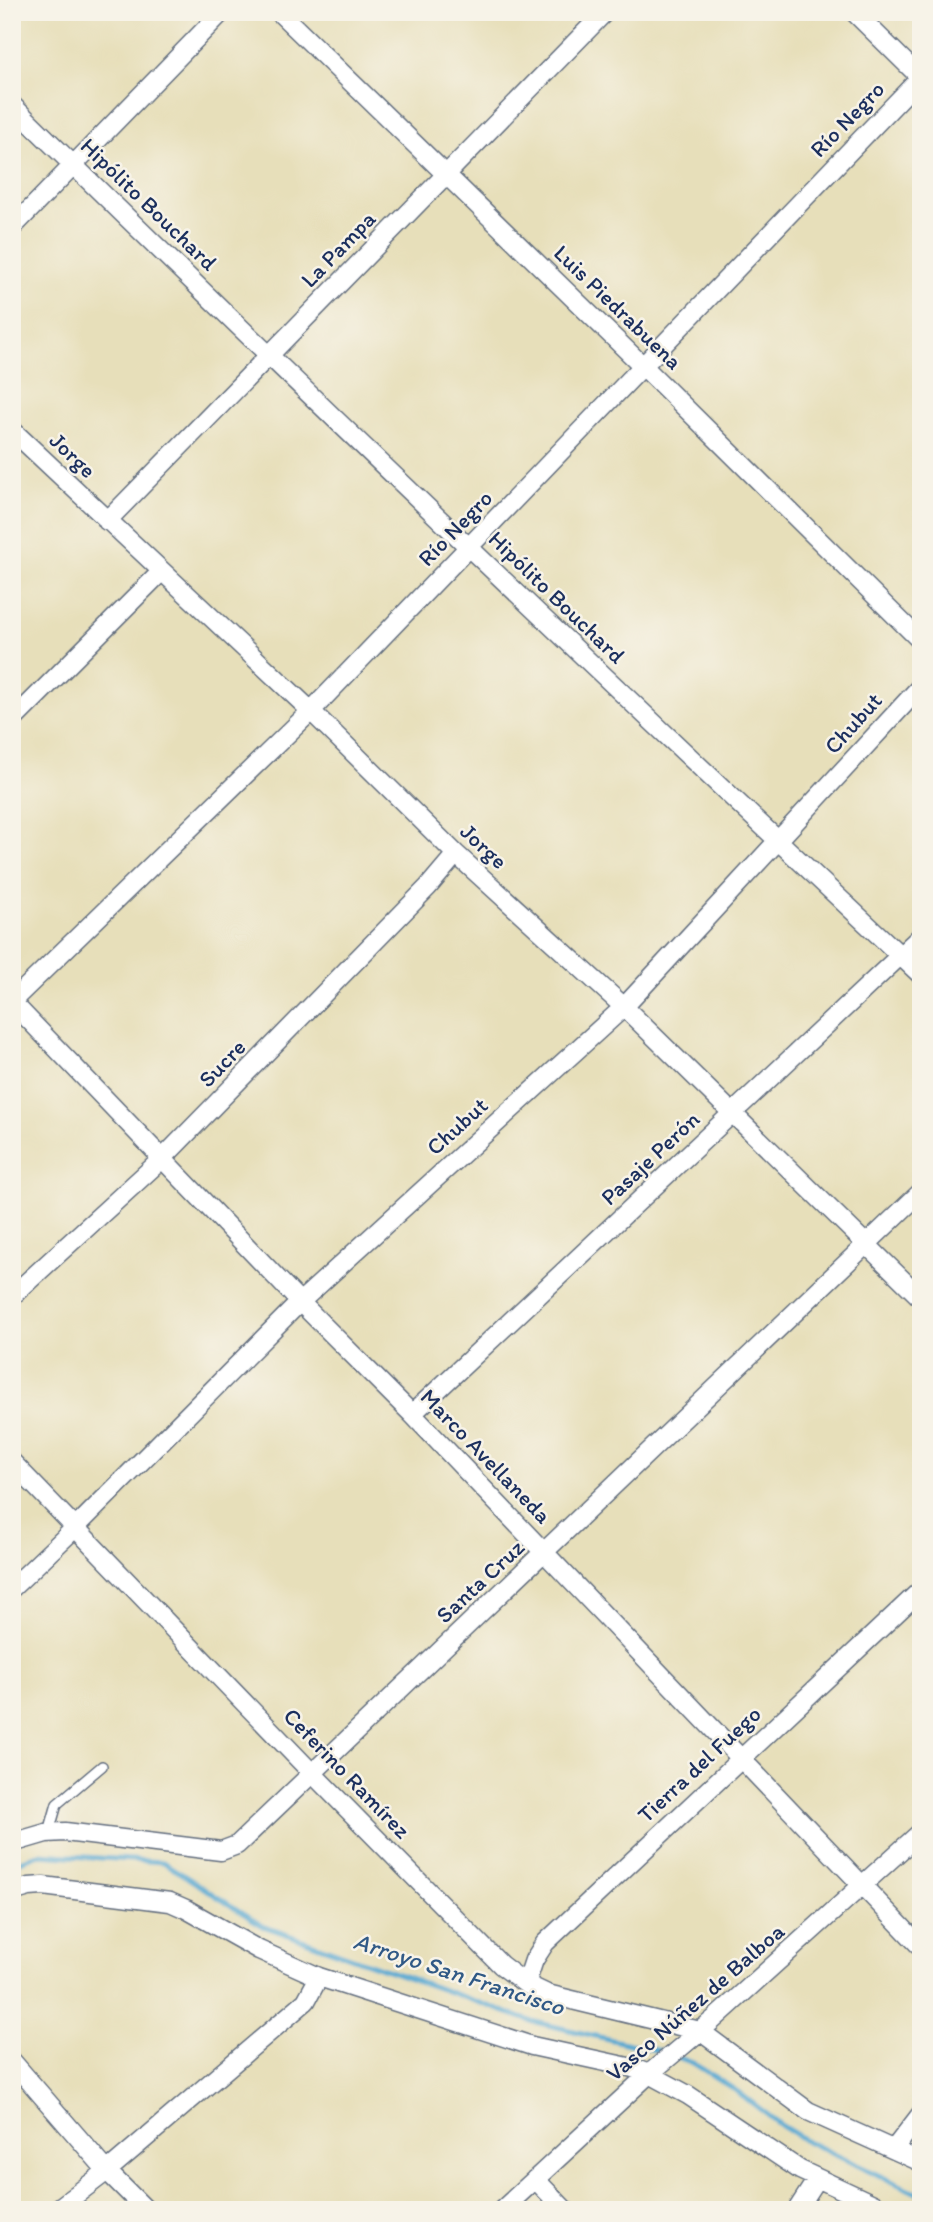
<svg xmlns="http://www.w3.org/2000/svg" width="933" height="2222" viewBox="0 0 933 2222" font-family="Itim,sans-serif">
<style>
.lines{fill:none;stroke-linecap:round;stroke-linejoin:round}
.stream{stroke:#57a8d1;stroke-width:5}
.lane-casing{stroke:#626d7e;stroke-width:12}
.street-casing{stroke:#626d7e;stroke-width:21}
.lane{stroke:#fff;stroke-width:9}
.street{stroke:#fff;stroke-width:18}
.labels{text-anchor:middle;stroke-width:5;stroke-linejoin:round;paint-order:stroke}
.street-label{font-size:23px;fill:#1b2f5e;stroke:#f7f3e8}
.water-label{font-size:24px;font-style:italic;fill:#305986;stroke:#f7f3e8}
</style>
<rect width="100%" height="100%" fill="#f7f3e8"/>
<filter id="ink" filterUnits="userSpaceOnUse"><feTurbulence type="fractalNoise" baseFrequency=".0143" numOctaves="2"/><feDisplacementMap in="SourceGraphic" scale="14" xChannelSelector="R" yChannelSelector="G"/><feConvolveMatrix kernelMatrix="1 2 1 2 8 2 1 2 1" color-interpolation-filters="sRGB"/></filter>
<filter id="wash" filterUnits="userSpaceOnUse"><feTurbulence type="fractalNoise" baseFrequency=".00686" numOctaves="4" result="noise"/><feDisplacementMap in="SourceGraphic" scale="28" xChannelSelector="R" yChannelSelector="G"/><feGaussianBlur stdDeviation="1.57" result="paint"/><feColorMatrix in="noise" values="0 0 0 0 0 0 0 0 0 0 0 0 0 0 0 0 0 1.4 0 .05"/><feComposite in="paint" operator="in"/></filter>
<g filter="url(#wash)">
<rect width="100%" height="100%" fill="#e7dfba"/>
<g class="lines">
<path class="stream" d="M 12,1864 L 39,1854 L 163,1862 L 263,1926 L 531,2021 L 668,2053
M 677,2057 L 693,2063 L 738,2092 L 782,2126 L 810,2143 L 921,2195"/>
</g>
</g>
<g filter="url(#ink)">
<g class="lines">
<defs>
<path id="lane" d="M 49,1832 L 57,1804 L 102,1766"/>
<path id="street" d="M 279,12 L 644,367 L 921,641
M 854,12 L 921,78
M 12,105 C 311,399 615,688 921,975
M 12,228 L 222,12
M 12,430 L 311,711 L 456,854 L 624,1007 L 921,1298
M 107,521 L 605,12
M 12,721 L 161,572
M 12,1001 L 311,711 L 921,77
M 12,1002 L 300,1302 L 412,1414 L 921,1947
M 12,1296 L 163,1158 L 428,887 L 456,854
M 412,1414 L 921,936
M 12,1462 L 312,1773 L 501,1965 L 526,1984 L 547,1994 L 700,2031 L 808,2111 L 921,2162
M 12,1588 L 76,1527 L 300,1302 L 624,1007 L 921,686
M 12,1843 L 46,1833 L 65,1832 L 221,1851 L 237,1845 L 921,1192
M 12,1892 L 29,1887 L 43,1886 L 170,1902 L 186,1909 L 259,1950 L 319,1977 L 532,2046 L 633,2068 L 649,2074 L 688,2095 L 800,2170 L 886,2210
M 526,1984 L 534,1960 L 545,1943 L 921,1590
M 12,2061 L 107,2171 L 146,2210
M 894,2149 L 921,2114
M 535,2179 L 565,2210
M 56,2210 L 107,2171 L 306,2001 L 319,1977
M 502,2210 L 649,2074 L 713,2020 L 921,1832
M 797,2210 L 817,2179"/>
</defs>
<use href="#lane" class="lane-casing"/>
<use href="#street" class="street-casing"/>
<use href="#lane" class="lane"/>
<use href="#street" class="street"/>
</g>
</g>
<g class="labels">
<g class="street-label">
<text transform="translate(847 119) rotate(-46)" y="8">Río Negro</text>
<text transform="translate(149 204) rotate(44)" y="8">Hipólito Bouchard</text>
<text transform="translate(338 249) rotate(-46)" y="8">La Pampa</text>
<text transform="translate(618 307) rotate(44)" y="8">Luis Piedrabuena</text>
<text transform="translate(73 455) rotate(44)" y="8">Jorge</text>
<text transform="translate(455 528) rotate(-46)" y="8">Río Negro</text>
<text transform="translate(557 597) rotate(44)" y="8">Hipólito Bouchard</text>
<text transform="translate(853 723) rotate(-48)" y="8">Chubut</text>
<text transform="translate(484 846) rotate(43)" y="8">Jorge</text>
<text transform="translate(222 1063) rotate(-46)" y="8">Sucre</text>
<text transform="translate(457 1126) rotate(-42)" y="8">Chubut</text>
<text transform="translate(650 1158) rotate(-43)" y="8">Pasaje Perón</text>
<text transform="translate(486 1456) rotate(46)" y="8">Marco Avellaneda</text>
<text transform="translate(480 1581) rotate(-43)" y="8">Santa Cruz</text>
<text transform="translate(699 1764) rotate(-43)" y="8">Tierra del Fuego</text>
<text transform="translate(347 1773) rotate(46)" y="8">Ceferino Ramírez</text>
<text transform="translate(695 2002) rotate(-41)" y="8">Vasco Núñez de Balboa</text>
</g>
<g class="water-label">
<text transform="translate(459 1974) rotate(18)" y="8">Arroyo San Francisco</text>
</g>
</g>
<rect width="933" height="2222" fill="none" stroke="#f7f3e8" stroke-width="42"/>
</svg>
